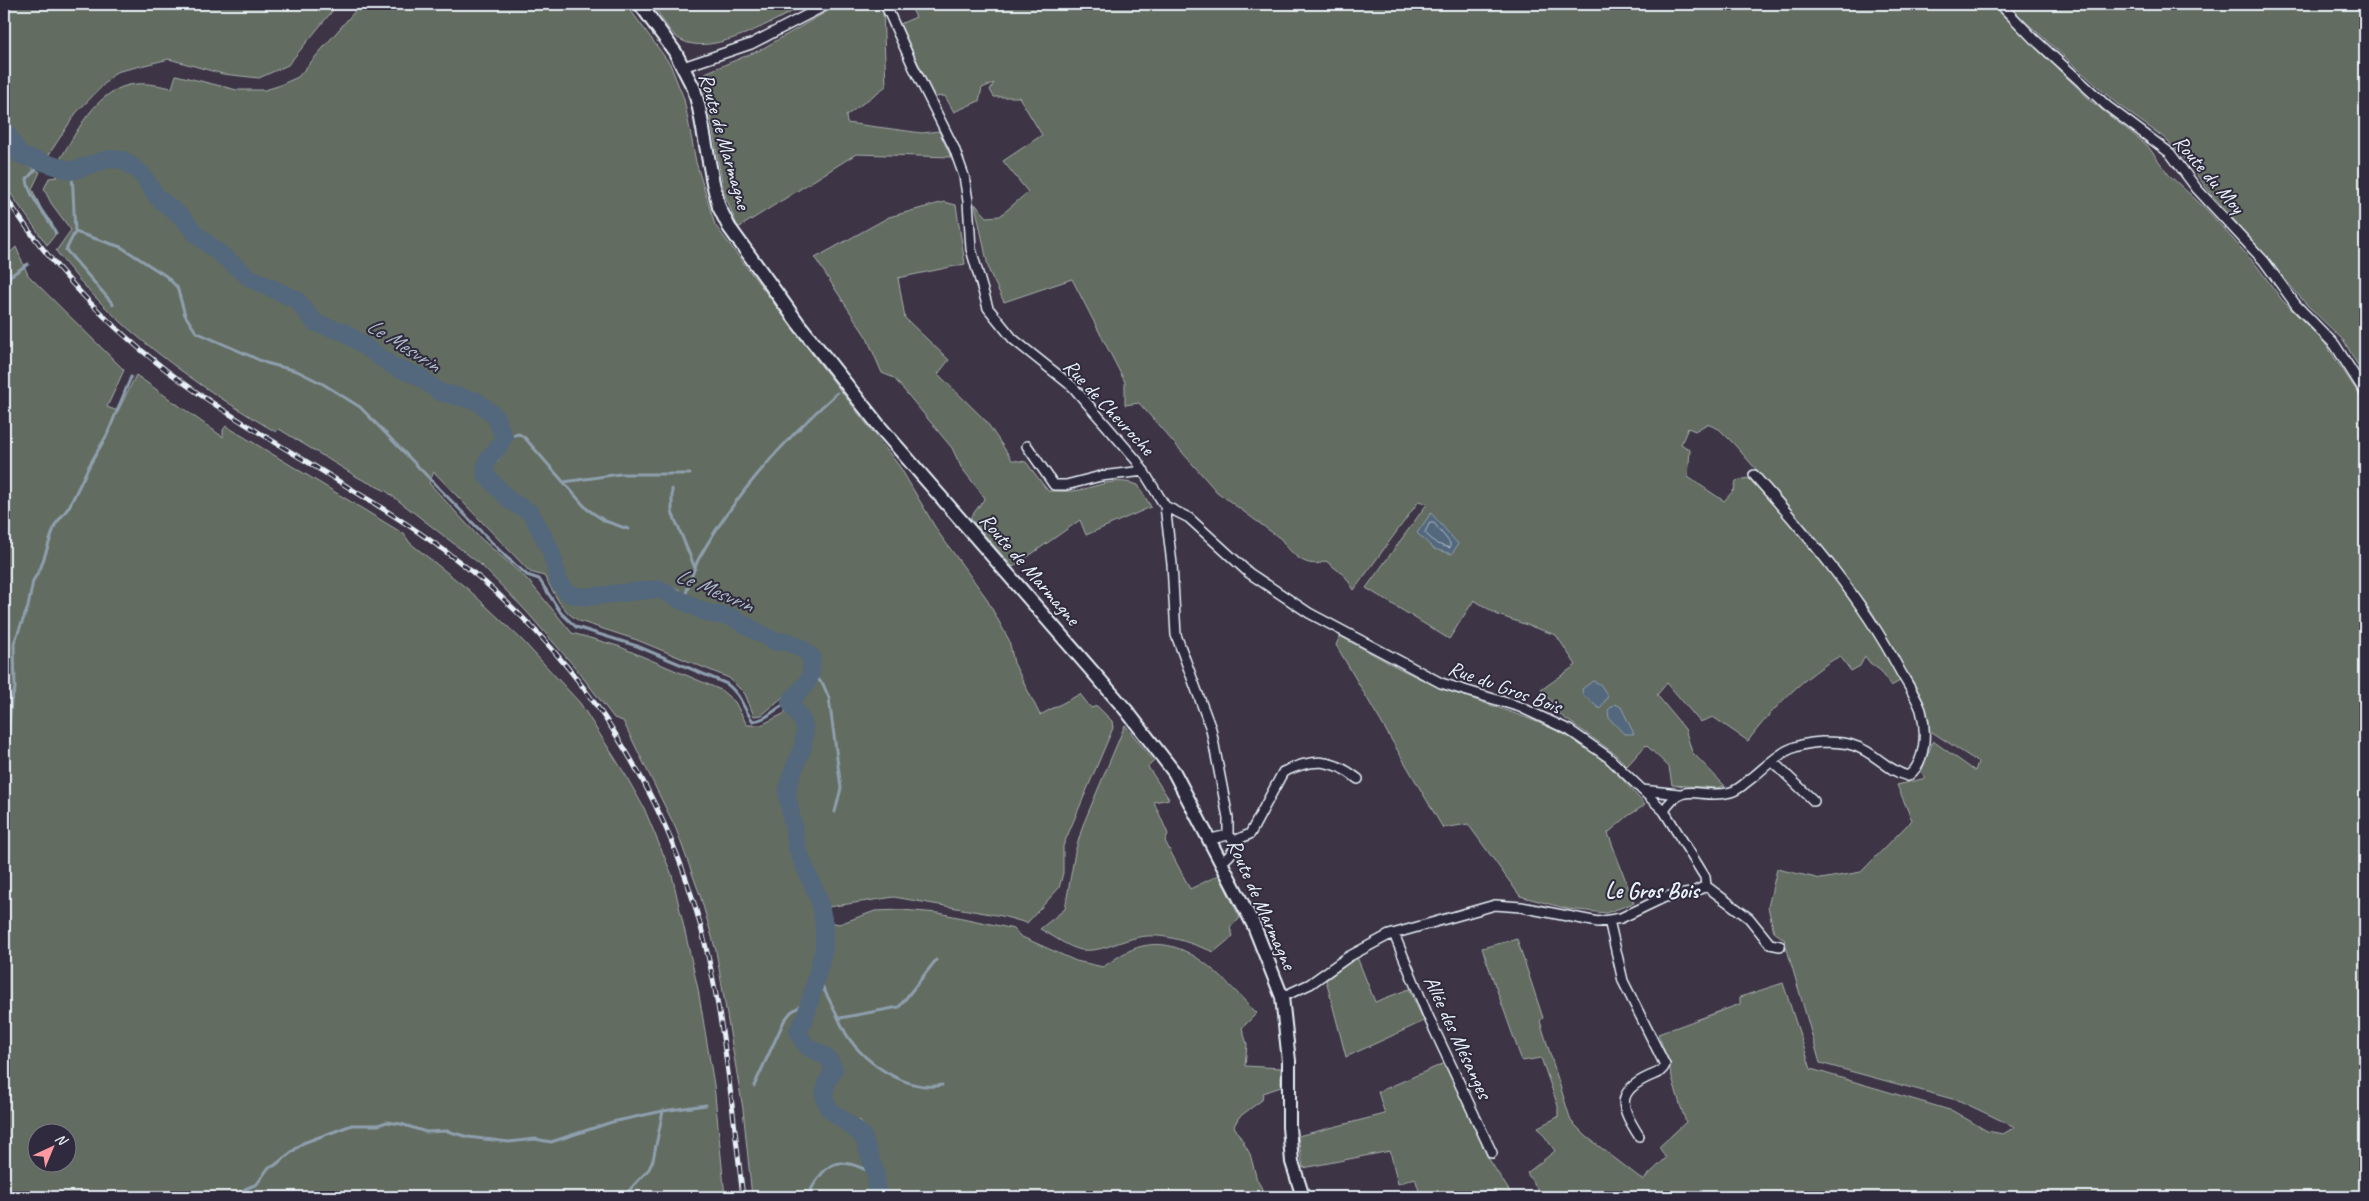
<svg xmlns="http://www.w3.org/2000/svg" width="2369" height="1201" viewBox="0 0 2369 1201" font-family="Caveat,sans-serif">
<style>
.green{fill:#636c60;stroke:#a6aeac;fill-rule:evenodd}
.water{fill:#52687d;stroke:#8e9fae}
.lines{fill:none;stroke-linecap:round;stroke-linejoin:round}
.shore{stroke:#acbac7;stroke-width:1}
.stream{stroke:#8e9fae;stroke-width:3}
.river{stroke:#52687d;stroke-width:18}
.street-casing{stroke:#e8f1f8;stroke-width:12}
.secondary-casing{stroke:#e8f1f8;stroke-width:16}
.street{stroke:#2f2a3d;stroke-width:9}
.secondary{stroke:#2f2a3d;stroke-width:12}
.rail-casing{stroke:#e8f1f8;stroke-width:5}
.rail{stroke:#2f2a3d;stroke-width:3;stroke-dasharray:9;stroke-linecap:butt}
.labels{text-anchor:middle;stroke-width:4;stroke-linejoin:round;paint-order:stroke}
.street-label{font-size:21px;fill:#e8f1f8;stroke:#2f2a3d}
.water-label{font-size:22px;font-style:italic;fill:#acbac7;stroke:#2f2a3d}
.neighbourhood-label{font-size:22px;font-weight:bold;fill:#e8f1f8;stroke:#2f2a3d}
</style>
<rect width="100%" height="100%" fill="#3d3546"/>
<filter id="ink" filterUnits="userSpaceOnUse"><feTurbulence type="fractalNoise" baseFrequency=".02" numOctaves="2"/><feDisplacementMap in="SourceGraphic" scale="10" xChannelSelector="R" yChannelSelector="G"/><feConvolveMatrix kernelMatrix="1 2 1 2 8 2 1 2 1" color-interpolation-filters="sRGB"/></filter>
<g filter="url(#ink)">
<path class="green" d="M 4,4 L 338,4 L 288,65 L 259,78 L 223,74 L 169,59 L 116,72 L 76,113 L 42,165 L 18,152 L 4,135 Z
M 361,4 L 626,4 L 670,64 L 684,99 L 696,162 L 715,225 L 812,354 L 900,467 L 938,532 L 985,596 L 1009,640 L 1014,663 L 1040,715 L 1080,694 L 1091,708 L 1097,706 L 1112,721 L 1113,728 L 1063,846 L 1063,873 L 1059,888 L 1027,923 L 1002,916 L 894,897 L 828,907 L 816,919 L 839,924 L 875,911 L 901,910 L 939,913 L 1014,929 L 1020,936 L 1076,961 L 1103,967 C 1115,959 1128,949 1143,946 C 1190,935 1227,984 1257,1013 L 1242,1028 L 1247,1044 L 1245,1066 L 1281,1068 L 1281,1087 L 1263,1093 L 1262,1100 L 1239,1117 L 1234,1126 L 1250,1154 L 1257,1180 L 1267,1197 L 887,1197 L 870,1139 L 860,1120 L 849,1129 C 856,1137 864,1146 867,1157 C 871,1170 867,1184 873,1197 L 752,1197 L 743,1109 L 716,951 L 700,895 L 676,829 L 623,721 L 614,718 L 574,666 L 526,611 L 480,564 L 386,491 L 359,478 L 279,429 L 276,432 C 197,386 111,326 56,251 L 71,230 L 51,203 L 44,189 L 49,178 L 57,177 L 56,166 C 75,136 96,86 137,84 C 149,83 161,86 172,88 L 176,75 L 237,90 L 265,90 L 278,86 L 298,77 ZM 507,431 L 508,448 L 496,463 L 500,439 ZM 434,472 L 530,572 L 544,576 L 559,602 L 569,614 L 579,621 L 637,640 L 729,678 L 745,694 L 754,716 L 762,715 L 785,695 L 785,713 L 761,725 L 747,725 L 735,702 L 721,690 L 618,646 L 572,633 L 528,580 L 477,535 L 429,483 ZM 670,586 L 681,590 L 676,603 L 660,597 Z
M 652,4 L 807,4 C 778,18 712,58 681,40 C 669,34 660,14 652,4 Z
M 840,4 L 879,4 L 883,10 L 886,86 L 846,116 L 847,123 L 922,133 L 939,131 L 951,157 L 856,154 L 738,228 L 724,192 L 707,99 L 702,82 L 705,73 L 760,50 Z
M 909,4 L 1991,4 L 2092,102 L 2147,145 L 2169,175 L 2206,209 L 2257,266 L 2282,300 L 2324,342 L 2365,403 L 2365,1197 L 1542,1197 L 1527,1173 L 1555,1151 L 1538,1127 L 1558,1117 L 1558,1106 L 1541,1058 L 1522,1061 L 1482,948 L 1517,939 L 1543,1018 L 1540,1021 L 1571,1121 L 1587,1137 L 1643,1180 L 1666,1158 L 1659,1147 L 1686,1122 C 1675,1093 1670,1063 1658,1034 L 1740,1004 L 1740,997 L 1783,983 L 1811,1069 L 1953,1111 L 1987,1131 L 2003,1134 L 2015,1127 L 1960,1101 L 1820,1063 L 1784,939 L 1774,932 L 1768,907 L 1777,869 L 1821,879 L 1861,872 L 1912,820 L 1897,785 L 1926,778 L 1921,772 L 1933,741 L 1975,771 L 1978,762 L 1932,732 L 1928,734 L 1925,708 L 1873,613 L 1815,537 L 1734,444 L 1719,429 L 1707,424 L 1695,431 L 1688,428 L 1681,444 L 1690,450 L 1688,477 L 1724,501 L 1734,490 L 1736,481 L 1748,478 C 1806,538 1864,605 1900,681 L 1891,686 L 1881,671 L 1870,663 L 1865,656 L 1860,666 L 1851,671 L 1840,656 C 1806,674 1771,710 1748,741 L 1713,717 L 1700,722 L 1667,683 L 1657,695 L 1685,729 L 1692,752 L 1725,786 L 1716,788 L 1672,785 L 1669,767 L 1646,745 L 1627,766 L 1614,753 L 1549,707 L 1553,703 L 1541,690 L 1576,665 L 1556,635 L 1498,615 L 1474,600 L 1449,639 L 1366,588 L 1427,504 L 1419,501 L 1354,590 L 1345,576 L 1326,561 C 1307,570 1292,555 1281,539 L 1217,492 L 1139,403 L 1125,405 L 1125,382 L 1072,279 L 1004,302 L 989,271 L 975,204 L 987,217 L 1000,216 L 1028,192 L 1003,161 L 1042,135 L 1019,97 L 994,97 L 990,90 L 994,83 L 982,88 L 979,101 L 954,112 L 945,96 L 934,97 L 900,24 L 916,17 Z
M 2006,4 L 2365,4 L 2365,378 L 2344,341 L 2307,305 L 2208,190 L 2182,155 L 2163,137 L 2117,104 Z
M 4,145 L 20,162 L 40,172 L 32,189 L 43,212 L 52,223 L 55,235 L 47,245 L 4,184 Z
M 944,202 L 956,205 L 965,264 L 898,278 L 905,318 L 949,360 L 938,374 L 986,421 L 1012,460 L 1026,462 L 1048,491 C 1058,491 1070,492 1080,490 C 1101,485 1116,477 1138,485 L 1151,507 L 1086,535 L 1080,520 L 1013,567 L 970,518 L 985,498 L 961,467 L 952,448 L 894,378 L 882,373 L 867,338 L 815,258 L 889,217 Z
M 16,247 L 28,275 L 124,370 L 107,407 L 118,411 L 136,375 L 223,437 L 223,430 L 226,426 L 404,534 L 410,543 L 469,590 L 522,640 L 580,703 L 625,774 L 644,808 L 672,875 L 698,989 L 714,1085 L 725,1197 L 4,1197 L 4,259 ZM 38,1134 L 68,1134 L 68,1164 L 38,1164 Z
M 1340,636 C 1373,654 1406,674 1442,688 C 1496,709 1554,721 1601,758 C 1617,772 1631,789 1645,805 L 1628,816 L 1608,833 L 1634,903 L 1606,913 L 1568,909 L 1520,896 L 1468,824 L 1443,828 L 1336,645 Z
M 1125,725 L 1154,761 L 1148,767 L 1169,799 L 1154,802 L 1168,834 L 1165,841 L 1190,889 L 1219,875 L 1240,918 L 1230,928 L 1233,936 L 1214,952 C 1187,942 1160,930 1131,939 C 1115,943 1100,952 1082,950 C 1069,948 1052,935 1040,929 L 1065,909 L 1075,852 L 1083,825 Z
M 1357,957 L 1375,1002 L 1409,989 L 1424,1021 L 1346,1057 L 1326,980 Z
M 1445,1063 L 1487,1156 L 1510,1192 L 1510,1197 L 1421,1197 L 1415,1178 L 1398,1184 L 1390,1151 L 1303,1168 L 1298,1136 L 1385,1114 L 1378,1092 Z"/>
<path class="water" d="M 1431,513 L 1458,544 L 1452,554 L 1434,549 L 1417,533 Z
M 1593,681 L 1600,684 L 1608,696 L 1600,709 L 1583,695 L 1582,689 Z
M 1615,704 L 1621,707 L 1634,734 L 1624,734 L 1609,718 L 1608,710 Z"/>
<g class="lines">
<path class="shore" d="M 1430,523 L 1434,523 L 1450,543 L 1450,548 L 1437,544 L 1425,533 Z"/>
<path class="stream" d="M 42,162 L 27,179 C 28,196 48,217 56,233
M 72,171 L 75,232 L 66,250 L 113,304
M 75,232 L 121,247 L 166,276 L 177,287 L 185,315 L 196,332 L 266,363 L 297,371 L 323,384 L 360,407 L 505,556 L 527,575 L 539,579 L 561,613 L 576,627 L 637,646 L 727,684 C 742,696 742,707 753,721 C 768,720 775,707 790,702
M 4,280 L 28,264
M 504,437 L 519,434 L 525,438 L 587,509 L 605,521 L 628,529
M 564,482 L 620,474 L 690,474
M 672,489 L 672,512 L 695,568
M 684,600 C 688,587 692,573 698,560 C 733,497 784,440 837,393
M 811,673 L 823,684 L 829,698 L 841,788 L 835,812
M 4,746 L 8,742 L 11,701 L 15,689 L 14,643 L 28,607 L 33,581 L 41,567 L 55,525 L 69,507 L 89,466 L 107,435 L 131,377
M 817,976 C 826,993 835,1011 843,1028 C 858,1060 907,1093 942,1085
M 840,1018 L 899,1007 L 936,960
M 754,1086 L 784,1021 L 791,1012 L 810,1000
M 237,1197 L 245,1189 L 257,1184 L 269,1167 L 274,1166 L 303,1143 L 352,1125 L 378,1125 L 387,1122 L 401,1124 L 426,1132 L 447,1131 L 468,1137 L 509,1142 L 535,1139 L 551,1142 L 612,1122 L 663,1111 L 706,1105
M 623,1197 L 649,1169 L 653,1160 L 663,1111
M 807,1197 C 828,1158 838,1155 876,1175"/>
<path class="river" d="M 4,129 L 20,155 L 72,171 L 108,159 L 123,160 L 141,173 L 157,197 L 182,217 L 196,234 L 250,278 L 297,300 L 315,323 L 344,332 L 394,367 L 419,376 L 439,392 L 477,401 L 495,416 L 504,437 C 497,456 486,450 485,474 L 509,500 L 531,513 L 551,551 L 559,583 L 569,594 L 586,597 L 658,589 L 707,613 L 731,617 L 776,642 L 786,641 L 801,648 L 812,657 C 810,663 811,666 811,672 C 810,683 796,694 790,702 L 803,722 L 805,730 L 803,746 L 791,776 L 787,793 L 797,848 L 819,900 L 824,924 L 824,949 L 805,1019 L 798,1031 C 808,1060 825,1044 834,1070 L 827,1082 L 824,1096 L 828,1108 L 863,1136 L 876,1175 L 876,1190 L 880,1197"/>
<defs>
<path id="street" d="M 885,4 L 913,66 L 954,148 L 964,176 L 968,201 L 971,249 L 988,308 L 1013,339 L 1073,387 L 1137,461 L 1165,506 L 1172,564 L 1176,635 L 1211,729 L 1228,818 L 1228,835
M 2000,4 L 2033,38 L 2107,106 L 2170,153 L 2197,189 L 2264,261 L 2296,305 L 2335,345 L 2365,392
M 683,67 L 751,44 L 828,4
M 1027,446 L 1054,485 L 1066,485 L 1101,476 L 1144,471
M 1165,506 L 1189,518 L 1249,573 L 1309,613 L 1441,683 L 1520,707 L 1569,730 L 1608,757 L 1664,811 L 1705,877 L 1706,886 L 1691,893 L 1665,897 L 1621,918 L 1598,922 L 1521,907 L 1495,905 L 1389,935 L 1348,957 L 1310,984 L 1282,997
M 1772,761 L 1814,801
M 1642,790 L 1679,794
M 1664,811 C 1684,778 1700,801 1731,792 C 1739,790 1746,782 1753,777 C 1778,756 1787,744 1822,742 C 1832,742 1843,742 1852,745 C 1874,751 1887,771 1908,776 C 1926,763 1927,731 1921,710 C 1916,696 1906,682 1899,669 C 1861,597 1808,536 1754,475
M 1211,839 L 1228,835 C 1242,844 1231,855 1222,862
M 1234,841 L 1250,834 L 1283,772 C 1313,758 1332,758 1358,779
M 1706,886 L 1749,918 L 1770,944 L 1780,946
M 1609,920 L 1623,981 L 1665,1065 C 1662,1072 1657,1073 1650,1076 C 1614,1092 1621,1108 1639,1136
M 1394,934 L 1428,1016 L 1492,1153"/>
<path id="secondary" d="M 640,4 L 675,52 L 694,89 L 699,108 L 713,183 L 719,207 L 729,227 L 798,323 L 880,427 L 1126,710 L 1174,772 L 1254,926 L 1282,997 L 1289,1061 L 1289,1127 L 1292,1162 L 1303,1197"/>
</defs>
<use href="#street" class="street-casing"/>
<use href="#secondary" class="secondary-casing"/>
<use href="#street" class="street"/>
<use href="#secondary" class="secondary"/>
<defs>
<path id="rail" d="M 4,194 C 53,271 119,339 195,391 C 245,426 299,456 351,489 C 396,516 440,545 481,579 C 594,675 676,811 708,956 C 726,1035 733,1117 743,1197"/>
</defs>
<use href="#rail" class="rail-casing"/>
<use href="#rail" class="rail"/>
</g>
</g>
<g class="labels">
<g class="street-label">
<text transform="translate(725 141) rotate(74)" y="7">Route de Marmagne</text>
<text transform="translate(2209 174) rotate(49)" y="7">Route du Moy</text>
<text transform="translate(1109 407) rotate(47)" y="7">Rue de Chevroche</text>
<text transform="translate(1030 569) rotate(49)" y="7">Route de Marmagne</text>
<text transform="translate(1505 687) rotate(20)" y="7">Rue du Gros Bois</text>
<text transform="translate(1262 904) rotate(66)" y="7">Route de Marmagne</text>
<text transform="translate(1458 1037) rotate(65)" y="7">Allée des Mésanges</text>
</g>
<g class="water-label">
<text transform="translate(404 344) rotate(32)" y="8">Le Mesvrin</text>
<text transform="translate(715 589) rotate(23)" y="8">Le Mesvrin</text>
</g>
<g class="neighbourhood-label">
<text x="1652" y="898">Le Gros Bois</text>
</g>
</g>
<rect width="2369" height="1201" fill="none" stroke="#2f2a3d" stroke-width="20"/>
<rect x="10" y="10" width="2349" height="1181" fill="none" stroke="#e8f1f8" stroke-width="2" filter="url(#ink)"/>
<g transform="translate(52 1148) rotate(44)"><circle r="24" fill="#2f2a3d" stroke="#797a88"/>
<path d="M0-4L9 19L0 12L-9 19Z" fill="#ff9aa2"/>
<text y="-8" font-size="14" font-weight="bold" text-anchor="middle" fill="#e8f1f8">N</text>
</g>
</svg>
